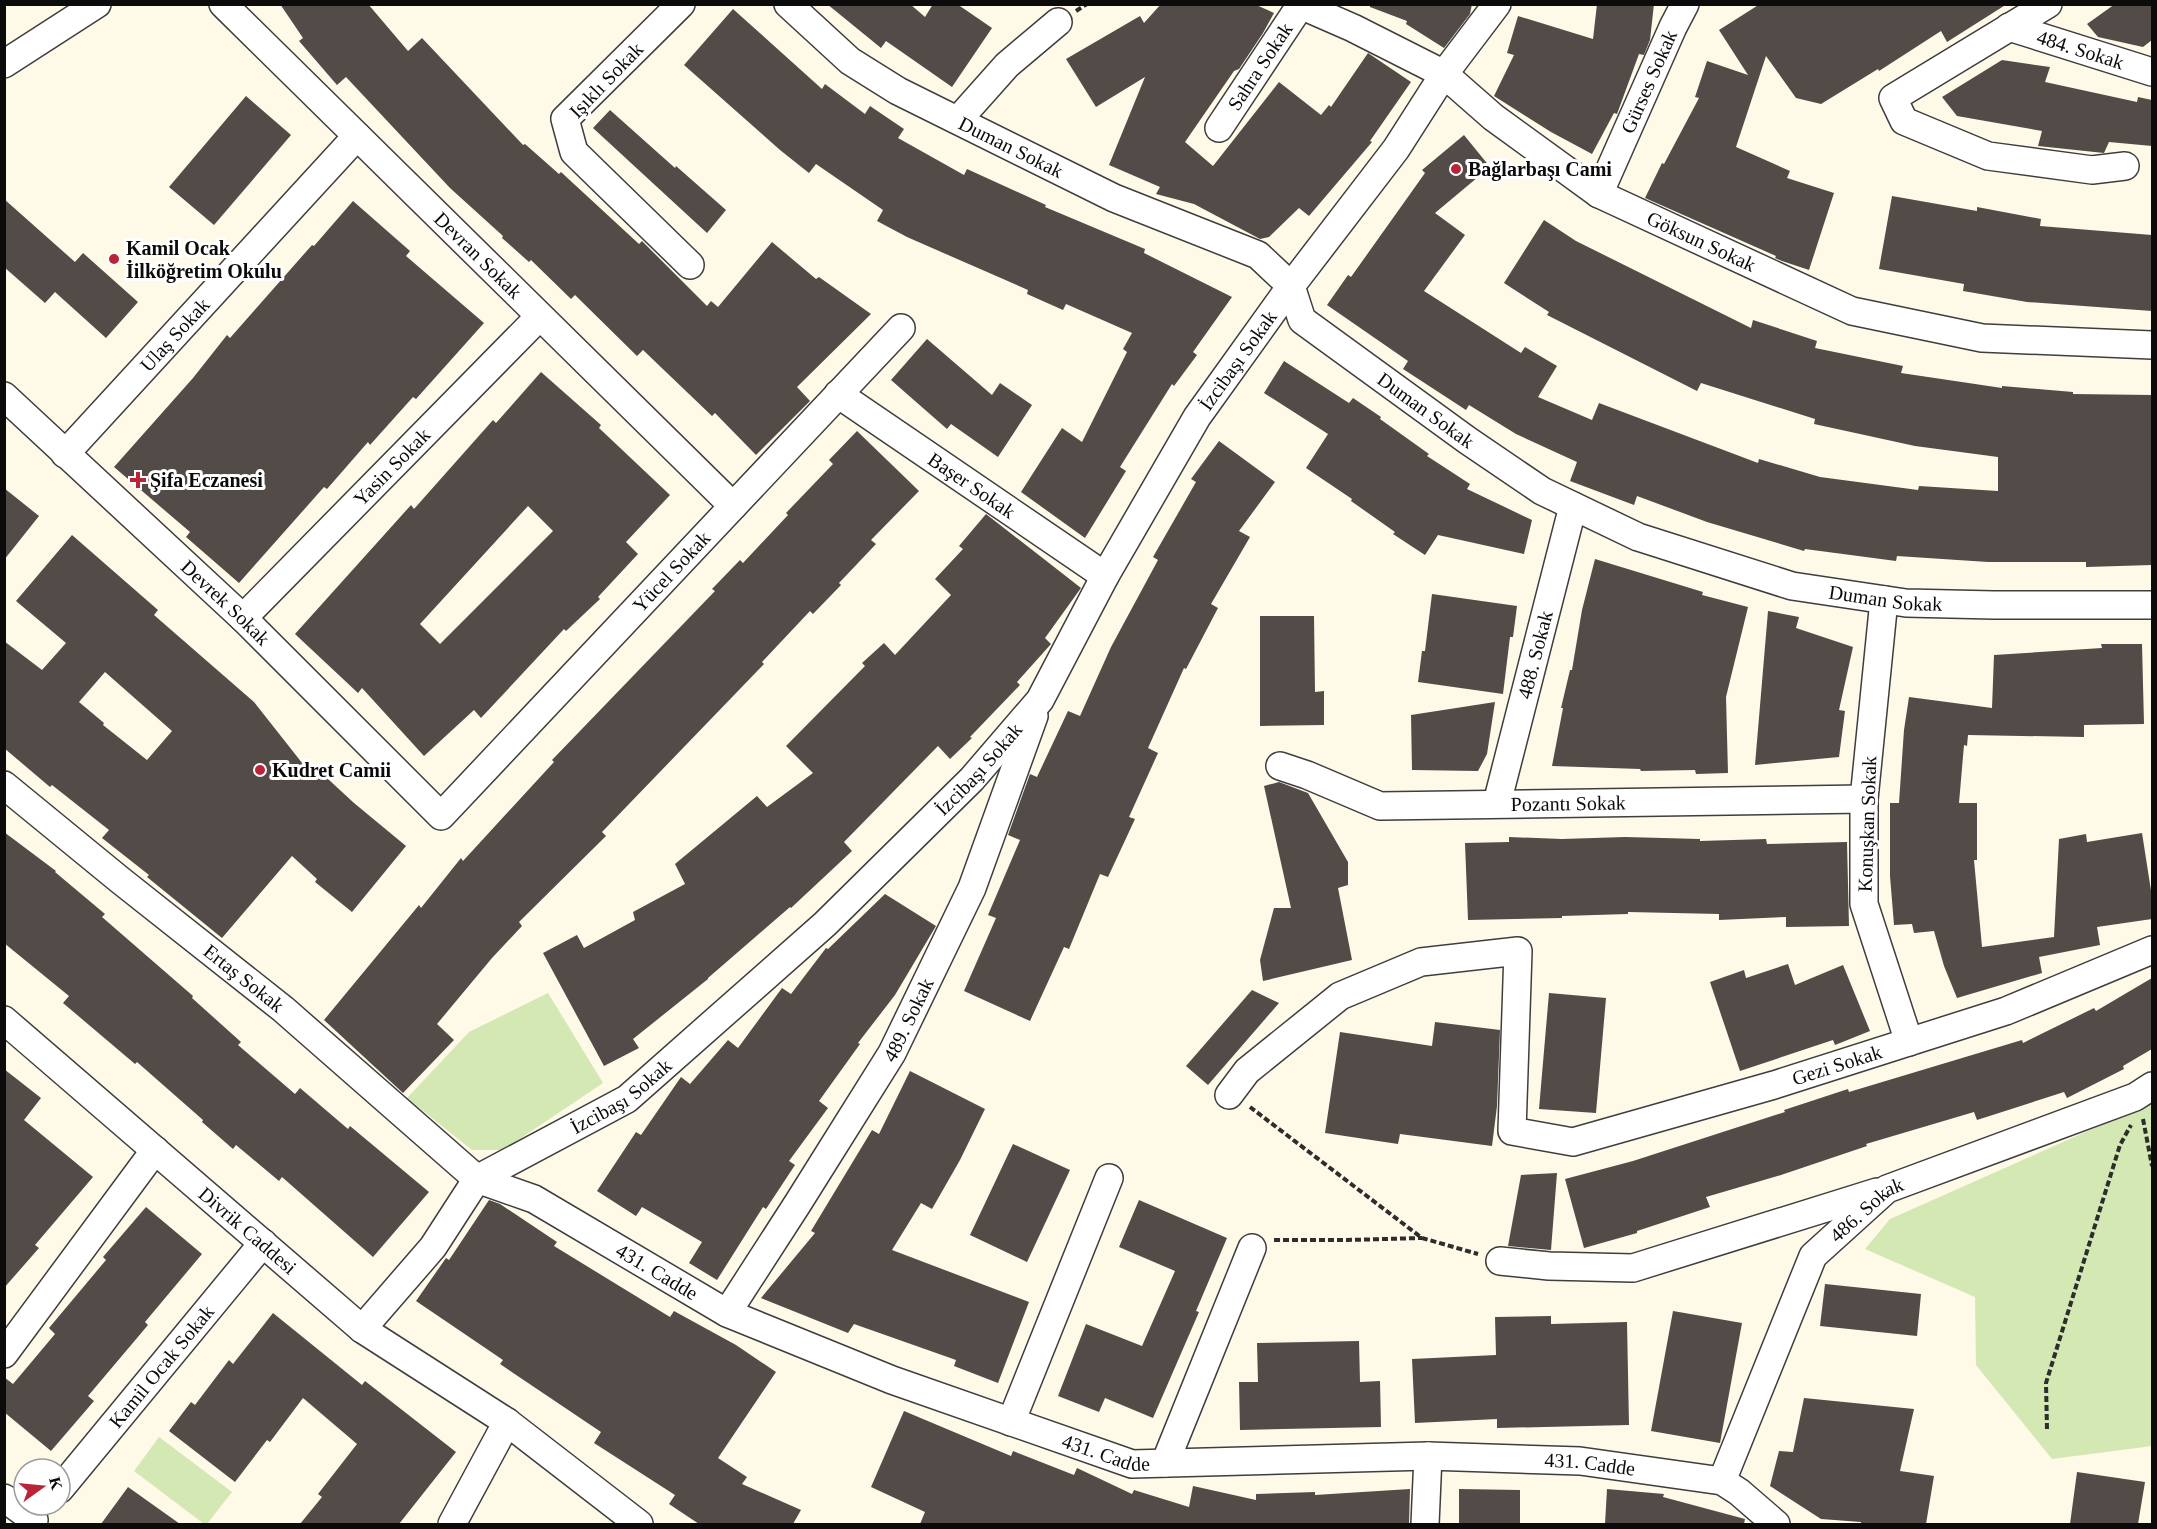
<svg xmlns="http://www.w3.org/2000/svg" width="2157" height="1529" viewBox="0 0 2157 1529" font-family="'Times New Roman',serif">
<style>
.green{fill:#d3e8b3}
.building{fill:#534b47;fill-rule:evenodd}
.lines{fill:none;stroke-linecap:round;stroke-linejoin:round}
.minor-casing{stroke:#3e3e3e;stroke-width:30}
.path{stroke:#2d2d2d;stroke-width:4;stroke-dasharray:6 3;stroke-linecap:butt}
.minor{stroke:#fff;stroke-width:27}
.poi-dot{fill:#ba2438;stroke:#fff;stroke-width:2}
.labels{text-anchor:middle;stroke-width:6;stroke-linejoin:round;paint-order:stroke}
.street-label{font-size:20px;fill:#0b0b0b;stroke:#fff}
.poi-label{font-size:20px;font-weight:bold;fill:#0b0b0b;stroke:#fff;text-anchor:start}
</style>
<rect width="100%" height="100%" fill="#fff9e8"/>
<path class="green" d="M 548,993 L 603,1083 L 503,1150 L 472,1150 L 407,1098 L 469,1032 Z
M 2152,1100 L 2152,1446 L 2052,1459 L 1976,1365 L 1975,1297 L 1865,1249 L 1890,1219 L 2135,1110 Z
M 159,1437 L 232,1492 L 207,1524 L 204,1524 L 134,1471 Z"/>
<path class="building" d="M 280,4 L 368,4 L 408,51 L 422,38 L 523,145 L 525,144 L 559,174 L 561,172 L 639,244 L 642,241 L 707,306 L 711,301 L 718,307 L 772,242 L 816,279 L 819,277 L 871,314 L 797,387 L 810,401 L 756,455 L 715,413 L 712,416 L 643,350 L 637,356 L 575,295 L 571,299 L 531,260 L 529,262 L 502,238 L 503,236 L 450,188 L 346,77 L 337,85 L 299,41 L 303,38 Z
M 827,4 L 910,4 L 925,17 L 933,4 L 957,4 L 992,28 L 952,87 L 886,41 L 881,48 Z
M 1161,4 L 1254,4 L 1274,13 L 1263,33 L 1239,69 L 1234,71 L 1185,142 L 1213,166 L 1279,82 L 1321,115 L 1329,105 L 1331,107 L 1368,53 L 1411,82 L 1370,141 L 1372,142 L 1309,216 L 1299,208 L 1269,237 L 1260,239 L 1194,204 L 1156,194 L 1160,187 L 1109,165 L 1145,77 L 1096,107 L 1066,59 L 1140,16 L 1144,23 Z
M 1370,4 L 1472,4 L 1470,14 L 1444,48 L 1406,24 L 1407,21 L 1370,7 Z
M 1597,4 L 1654,4 L 1650,40 L 1644,55 L 1639,54 L 1617,114 L 1614,113 L 1592,154 L 1551,132 L 1494,96 L 1514,55 L 1507,53 L 1518,16 L 1593,39 Z
M 1760,4 L 2007,4 L 1947,42 L 1941,31 L 1879,71 L 1878,69 L 1821,104 L 1796,98 L 1766,56 L 1736,147 L 1790,171 L 1787,178 L 1834,193 L 1809,270 L 1782,261 L 1775,258 L 1776,256 L 1645,198 L 1662,163 L 1664,164 L 1699,98 L 1695,97 L 1707,61 L 1748,75 L 1719,30 Z
M 2115,4 L 2152,4 L 2152,40 L 2143,47 L 2098,37 L 2087,24 Z
M 733,9 L 822,89 L 825,84 L 865,114 L 870,106 L 904,129 L 898,138 L 964,175 L 967,169 L 1046,205 L 1045,207 L 1145,249 L 1144,253 L 1232,297 L 1193,352 L 1197,355 L 1174,386 L 1172,384 L 1120,467 L 1126,471 L 1085,538 L 1021,492 L 1062,428 L 1082,442 L 1127,352 L 1123,349 L 1132,333 L 1066,304 L 1063,310 L 1027,294 L 1028,290 L 907,237 L 877,221 L 883,210 L 816,164 L 809,173 L 780,150 L 684,65 Z
M 2002,60 L 2050,67 L 2045,82 L 2137,102 L 2138,97 L 2152,100 L 2152,146 L 2109,142 L 2104,153 L 2038,146 L 2042,131 L 1957,116 L 1942,97 Z
M 246,96 L 291,135 L 214,225 L 169,187 Z
M 610,110 L 675,168 L 676,166 L 726,210 L 707,233 L 593,128 Z
M 1464,135 L 1490,167 L 1435,213 L 1465,235 L 1424,291 L 1521,353 L 1525,347 L 1557,366 L 1538,397 L 1592,420 L 1599,403 L 1758,463 L 1759,459 L 1820,477 L 1918,490 L 1919,486 L 1998,491 L 1998,457 L 1915,446 L 1814,424 L 1815,419 L 1701,383 L 1697,391 L 1547,315 L 1549,312 L 1504,283 L 1544,220 L 1576,241 L 1751,328 L 1753,320 L 1817,341 L 1815,348 L 1903,366 L 1901,373 L 2002,388 L 2002,386 L 2073,392 L 2073,394 L 2152,395 L 2152,565 L 2086,567 L 2086,562 L 1988,562 L 1897,556 L 1896,561 L 1805,549 L 1804,551 L 1707,522 L 1637,496 L 1634,505 L 1570,481 L 1577,462 L 1516,434 L 1469,405 L 1466,410 L 1403,369 L 1408,361 L 1327,305 L 1348,275 L 1351,277 L 1425,173 L 1422,170 Z
M 1892,196 L 1977,211 L 1977,207 L 2041,219 L 2040,226 L 2152,235 L 2152,311 L 2027,302 L 1963,291 L 1964,284 L 1879,269 Z
M 4,199 L 75,262 L 83,253 L 138,302 L 106,338 L 55,292 L 45,303 L 4,267 Z
M 353,201 L 410,251 L 406,256 L 484,323 L 416,399 L 413,397 L 370,445 L 368,442 L 327,489 L 324,487 L 239,583 L 186,537 L 190,532 L 114,467 L 193,378 L 227,335 L 230,338 L 312,245 L 314,246 Z
M 927,339 L 992,395 L 1000,383 L 1032,405 L 998,457 L 951,424 L 947,429 L 891,380 Z
M 1284,361 L 1349,403 L 1353,398 L 1381,417 L 1380,419 L 1429,454 L 1427,456 L 1470,484 L 1467,489 L 1532,520 L 1524,554 L 1438,535 L 1425,555 L 1393,534 L 1395,532 L 1351,501 L 1352,499 L 1306,468 L 1328,434 L 1264,393 Z
M 541,372 L 601,425 L 599,428 L 670,495 L 626,542 L 638,554 L 598,597 L 600,599 L 566,631 L 564,629 L 481,718 L 474,710 L 424,756 L 362,688 L 358,693 L 295,634 L 411,505 L 414,509 L 493,420 L 496,423 ZM 528,506 L 553,531 L 440,644 L 420,624 Z
M 857,431 L 919,491 L 871,540 L 876,544 L 839,583 L 841,585 L 813,614 L 810,611 L 762,662 L 764,664 L 602,832 L 606,836 L 519,922 L 522,926 L 492,958 L 437,1024 L 454,1040 L 403,1093 L 324,1020 L 419,905 L 421,908 L 461,858 L 463,861 L 554,762 L 552,760 L 715,591 L 712,589 L 740,560 L 743,563 L 788,515 L 786,513 L 833,464 L 829,460 Z
M 1219,441 L 1275,482 L 1239,531 L 1250,537 L 1211,604 L 1218,608 L 1186,669 L 1184,668 L 1148,748 L 1158,753 L 1129,817 L 1135,819 L 1108,877 L 1100,874 L 1069,949 L 1064,947 L 1030,1021 L 964,991 L 996,918 L 988,915 L 1020,840 L 1008,835 L 1030,774 L 1037,777 L 1068,711 L 1080,716 L 1111,647 L 1158,560 L 1153,557 L 1196,482 L 1191,479 Z
M 4,488 L 39,516 L 4,560 Z
M 986,514 L 1081,588 L 1045,638 L 1051,644 L 1017,682 L 1020,685 L 970,737 L 972,738 L 950,759 L 938,746 L 844,842 L 852,851 L 791,908 L 790,907 L 708,978 L 708,979 L 633,1039 L 639,1048 L 604,1066 L 543,953 L 577,935 L 584,948 L 635,920 L 633,912 L 685,884 L 675,864 L 757,796 L 767,807 L 813,773 L 786,746 L 865,666 L 862,663 L 884,643 L 895,655 L 951,595 L 935,579 L 963,549 L 959,546 Z
M 72,535 L 158,610 L 154,615 L 254,702 L 310,773 L 315,767 L 354,803 L 406,846 L 352,912 L 315,882 L 317,879 L 292,856 L 222,938 L 147,877 L 149,875 L 102,838 L 109,830 L 52,785 L 50,787 L 4,748 L 4,641 L 42,670 L 66,643 L 16,601 ZM 105,672 L 172,731 L 147,760 L 103,725 L 104,723 L 79,702 Z
M 1595,559 L 1703,592 L 1702,595 L 1748,607 L 1726,697 L 1728,773 L 1696,774 L 1695,770 L 1641,771 L 1640,769 L 1552,766 L 1563,708 L 1561,708 L 1570,670 L 1572,670 L 1582,610 Z
M 1432,594 L 1517,606 L 1513,637 L 1510,637 L 1503,694 L 1418,682 L 1422,651 L 1425,651 Z
M 1768,611 L 1799,617 L 1796,628 L 1853,647 L 1839,710 L 1845,711 L 1839,757 L 1755,765 Z
M 1260,616 L 1314,616 L 1315,692 L 1324,691 L 1324,725 L 1260,726 Z
M 2101,644 L 2142,644 L 2144,724 L 2084,725 L 2084,737 L 1968,735 L 1967,746 L 1964,745 L 1959,803 L 1977,803 L 1977,860 L 1974,860 L 1982,947 L 2054,937 L 2059,839 L 2086,834 L 2087,842 L 2142,833 L 2152,897 L 2152,919 L 2097,927 L 2100,945 L 2039,957 L 2042,973 L 1957,998 L 1944,966 L 1934,931 L 1914,933 L 1912,924 L 1894,925 L 1890,876 L 1890,803 L 1899,803 L 1904,730 L 1909,697 L 1992,708 L 1994,655 L 2102,648 Z
M 1495,702 L 1487,754 L 1478,771 L 1412,770 L 1411,715 Z
M 1279,782 L 1308,793 L 1348,862 L 1348,885 L 1338,888 L 1352,960 L 1263,981 L 1260,960 L 1274,908 L 1291,908 L 1264,786 Z
M 4,832 L 56,871 L 55,872 L 105,914 L 102,917 L 193,996 L 192,998 L 241,1042 L 238,1045 L 295,1094 L 300,1088 L 348,1129 L 350,1126 L 429,1192 L 373,1257 L 282,1177 L 279,1181 L 236,1145 L 233,1149 L 202,1122 L 203,1120 L 137,1062 L 135,1064 L 63,1003 L 69,996 L 4,943 Z
M 1509,837 L 1562,839 L 1625,837 L 1700,839 L 1700,841 L 1766,839 L 1767,844 L 1847,842 L 1849,926 L 1786,927 L 1786,917 L 1719,920 L 1719,914 L 1628,912 L 1628,914 L 1562,916 L 1562,918 L 1468,920 L 1465,843 L 1509,842 Z
M 885,894 L 936,926 L 895,995 L 858,1043 L 860,1044 L 819,1101 L 828,1108 L 789,1161 L 795,1165 L 766,1209 L 763,1207 L 717,1280 L 689,1263 L 702,1242 L 642,1207 L 636,1216 L 597,1191 L 636,1132 L 641,1135 L 681,1077 L 690,1084 L 728,1040 L 738,1048 L 782,988 L 791,994 L 826,948 L 828,949 Z
M 1788,964 L 1795,985 L 1843,965 L 1870,1031 L 1835,1045 L 1833,1040 L 1740,1071 L 1710,982 L 1744,970 L 1746,978 Z
M 2152,978 L 2152,1049 L 2123,1066 L 2124,1069 L 2067,1098 L 2064,1092 L 1977,1120 L 1974,1112 L 1866,1144 L 1867,1146 L 1781,1175 L 1706,1197 L 1710,1207 L 1637,1231 L 1637,1233 L 1584,1248 L 1565,1179 L 1633,1161 L 1785,1112 L 1784,1110 L 1848,1089 L 1849,1092 L 2022,1040 L 2023,1043 L 2094,1008 L 2096,1011 Z
M 1252,990 L 1279,1003 L 1208,1085 L 1186,1066 Z
M 1549,993 L 1606,998 L 1596,1113 L 1539,1109 Z
M 1435,1022 L 1500,1030 L 1497,1106 L 1492,1146 L 1400,1134 L 1398,1144 L 1325,1133 L 1340,1032 L 1432,1046 Z
M 4,1069 L 41,1098 L 24,1120 L 93,1177 L 35,1245 L 39,1248 L 4,1288 Z
M 910,1071 L 985,1109 L 960,1160 L 932,1209 L 921,1203 L 892,1250 L 1029,1302 L 998,1383 L 954,1366 L 956,1360 L 854,1324 L 848,1333 L 761,1298 L 815,1233 L 811,1231 L 872,1130 L 879,1134 Z
M 1013,1144 L 1070,1170 L 1027,1262 L 970,1235 Z
M 1557,1173 L 1551,1250 L 1508,1246 L 1521,1175 Z
M 489,1200 L 500,1204 L 557,1242 L 554,1246 L 670,1317 L 674,1311 L 736,1345 L 776,1372 L 718,1458 L 747,1477 L 742,1484 L 801,1510 L 793,1524 L 699,1524 L 669,1504 L 675,1495 L 594,1443 L 601,1432 L 500,1364 L 503,1360 L 416,1301 L 446,1258 L 449,1260 Z
M 1139,1200 L 1227,1238 L 1196,1311 L 1199,1312 L 1153,1418 L 1105,1398 L 1099,1412 L 1058,1396 L 1086,1324 L 1142,1346 L 1175,1271 L 1119,1247 Z
M 146,1207 L 202,1254 L 145,1322 L 148,1325 L 88,1396 L 94,1401 L 51,1451 L 4,1412 L 4,1377 L 13,1384 L 55,1334 L 49,1328 L 106,1260 L 103,1257 Z
M 1825,1284 L 1921,1294 L 1917,1336 L 1820,1326 Z
M 1673,1311 L 1742,1323 L 1720,1443 L 1651,1431 Z
M 273,1313 L 362,1385 L 365,1381 L 456,1452 L 399,1524 L 300,1524 L 322,1497 L 318,1494 L 357,1444 L 303,1398 L 270,1442 L 267,1440 L 235,1482 L 169,1431 L 191,1402 L 195,1405 L 229,1360 L 233,1364 Z
M 1551,1316 L 1551,1324 L 1627,1322 L 1629,1425 L 1497,1428 L 1497,1419 L 1415,1423 L 1412,1359 L 1496,1355 L 1495,1317 Z
M 1359,1341 L 1360,1382 L 1380,1381 L 1381,1427 L 1240,1430 L 1239,1382 L 1258,1382 L 1257,1343 Z
M 1804,1398 L 1914,1409 L 1900,1471 L 1934,1476 L 1926,1524 L 1861,1524 L 1861,1522 L 1821,1519 L 1770,1486 L 1779,1451 L 1793,1452 Z
M 904,1411 L 1011,1456 L 1013,1451 L 1074,1475 L 1077,1468 L 1132,1494 L 1134,1490 L 1189,1507 L 1193,1486 L 1256,1500 L 1256,1494 L 1315,1492 L 1315,1495 L 1410,1489 L 1409,1524 L 920,1524 L 925,1512 L 871,1487 Z
M 2077,1472 L 2145,1482 L 2138,1524 L 2070,1524 Z
M 128,1487 L 180,1524 L 101,1524 Z
M 1459,1489 L 1520,1490 L 1520,1524 L 1459,1524 Z
M 1607,1489 L 1664,1494 L 1663,1497 L 1745,1519 L 1744,1524 L 1605,1524 Z"/>
<g class="lines">
<defs>
<g id="minor">
<path id="s1" d="M 223,4 L 733,506"/>
<path d="M 681,4 L 565,119 L 574,152 L 690,265"/>
<path id="s2" d="M 788,4 L 850,61 L 898,91 L 1114,198 L 1258,255 L 1291,286 L 1302,320 L 1467,440 L 1542,491 L 1638,537 L 1792,586 L 1906,603 L 1994,605 L 2152,605"/>
<path id="s3" d="M 1298,4 L 1353,28 L 1444,74 L 1493,117 L 1599,194 L 1852,311 L 1982,338 L 2152,345"/>
<path d="M 2048,4 L 1893,98 L 1904,121 L 1988,156 L 2092,170 L 2125,166"/>
<path id="s4" d="M 2009,27 L 2152,72"/>
<path d="M 4,64 L 97,4"/>
<path d="M 958,120 L 1007,65 L 1058,22"/>
<path id="s5" d="M 1219,128 L 1300,6"/>
<path id="s6" d="M 1599,194 L 1673,27 L 1685,4"/>
<path id="s7" d="M 838,394 L 1105,576"/>
<path id="s8" d="M 4,396 L 243,618 L 441,816 L 901,328"/>
<path id="s9" d="M 65,454 L 357,136"/>
<path d="M 1884,600 L 1864,799 L 1864,904 L 1909,1042"/>
<path id="s10" d="M 243,618 L 539,317"/>
<path id="s11" d="M 1280,766 L 1307,775 L 1380,806 L 1864,799"/>
<path id="s12" d="M 4,785 L 120,880 L 283,1009 L 477,1179 L 534,1199 L 727,1313 L 892,1380 L 1132,1464 L 1428,1456 L 1580,1461 L 1722,1481 L 1739,1492 L 1776,1524"/>
<path id="s13" d="M 1497,803 L 1573,506"/>
<path id="s14" d="M 4,1020 L 362,1329 L 507,1422 L 639,1524"/>
<path id="s15" d="M 1229,1095 L 1247,1071 L 1340,996 L 1421,962 L 1518,951 L 1512,1131 L 1573,1142 L 1774,1085 L 2006,1011 L 2152,950"/>
<path d="M 1500,1261 L 1549,1266 L 1633,1268 L 1877,1192"/>
<path id="s16" d="M 727,1313 L 798,1203 L 892,1053 L 972,888 L 1034,716"/>
<path id="s17" d="M 362,1329 L 433,1247 L 477,1179 L 627,1099 L 825,924 L 972,779 L 1040,700 L 1105,576 L 1197,417 L 1291,286 L 1396,149 L 1444,74 L 1497,4"/>
<path d="M 4,1354 L 155,1150"/>
<path d="M 1011,1422 L 1109,1178"/>
<path d="M 1165,1463 L 1252,1248"/>
<path id="s18" d="M 1722,1481 L 1813,1256 L 1887,1189 L 2135,1097 L 2152,1086"/>
<path id="s19" d="M 60,1489 L 263,1243"/>
<path d="M 4,1498 L 34,1520"/>
<path d="M 452,1524 L 507,1422"/>
<path d="M 1425,1524 L 1428,1456"/>
</g>
</defs>
<use href="#minor" class="minor-casing"/>
<path class="path" d="M 1076,11 L 1087,4
M 1250,1107 L 1422,1238 L 1478,1254
M 2143,1119 L 2152,1166
M 1274,1240 L 1347,1240 L 1422,1238
M 2047,1429 L 2046,1383 L 2120,1145 L 2131,1125"/>
<use href="#minor" class="minor"/>
</g>
<g class="poi-dot">
<circle cx="1456" cy="169" r="6"/>
<circle cx="114" cy="259" r="6"/>
<path d="M135 471h6v6h6v6h-6v6h-6v-6h-6v-6h6z"/>
<circle cx="260" cy="770" r="6"/>
</g>
<g class="labels">
<g class="street-label">
<text dy="7" stroke="none"><textPath href="#s4" startOffset="75">484. Sokak</textPath></text>
<text dy="7" stroke="none"><textPath href="#s5" startOffset="74">Sahra Sokak</textPath></text>
<text transform="translate(606 80) rotate(-46)" y="7">Işıklı Sokak</text>
<text dy="7" stroke="none"><textPath href="#s6" startOffset="123">Gürses Sokak</textPath></text>
<text dy="7" stroke="none"><textPath href="#s2" startOffset="267">Duman Sokak</textPath></text>
<text dy="7" stroke="none"><textPath href="#s3" startOffset="471">Göksun Sokak</textPath></text>
<text dy="7" stroke="none"><textPath href="#s1" startOffset="358">Devran Sokak</textPath></text>
<text dy="7" stroke="none"><textPath href="#s9" startOffset="162">Ulaş Sokak</textPath></text>
<text dy="7" stroke="none"><textPath href="#s17" startOffset="1328">İzcibaşı Sokak</textPath></text>
<text dy="7" stroke="none"><textPath href="#s2" startOffset="771">Duman Sokak</textPath></text>
<text dy="7" stroke="none"><textPath href="#s10" startOffset="212">Yasin Sokak</textPath></text>
<text dy="7" stroke="none"><textPath href="#s7" startOffset="162">Başer Sokak</textPath></text>
<text dy="7" stroke="none"><textPath href="#s8" startOffset="942">Yücel Sokak</textPath></text>
<text dy="7" stroke="none"><textPath href="#s2" startOffset="1275">Duman Sokak</textPath></text>
<text dy="7" stroke="none"><textPath href="#s8" startOffset="303">Devrek Sokak</textPath></text>
<text dy="7" stroke="none"><textPath href="#s13" startOffset="153">488. Sokak</textPath></text>
<text dy="7" stroke="none"><textPath href="#s17" startOffset="842">İzcibaşı Sokak</textPath></text>
<text dy="7" stroke="none"><textPath href="#s11" startOffset="296">Pozantı Sokak</textPath></text>
<text transform="translate(1867 824) rotate(-88)" y="7">Konuşkan Sokak</text>
<text dy="7" stroke="none"><textPath href="#s12" startOffset="308">Ertaş Sokak</textPath></text>
<text dy="7" stroke="none"><textPath href="#s16" startOffset="345">489. Sokak</textPath></text>
<text dy="7" stroke="none"><textPath href="#s15" startOffset="852">Gezi Sokak</textPath></text>
<text dy="7" stroke="none"><textPath href="#s17" startOffset="356">İzcibaşı Sokak</textPath></text>
<text dy="7" stroke="none"><textPath href="#s18" startOffset="314">486. Sokak</textPath></text>
<text dy="7" stroke="none"><textPath href="#s14" startOffset="322">Divrik Caddesi</textPath></text>
<text dy="7" stroke="none"><textPath href="#s12" startOffset="819">431. Cadde</textPath></text>
<text dy="7" stroke="none"><textPath href="#s19" startOffset="159">Kamil Ocak Sokak</textPath></text>
<text dy="7" stroke="none"><textPath href="#s12" startOffset="1305">431. Cadde</textPath></text>
<text dy="7" stroke="none"><textPath href="#s12" startOffset="1791">431. Cadde</textPath></text>
</g>
<g class="poi-label">
<text x="1468" y="176">Bağlarbaşı Cami</text>
<text x="126" y="255">Kamil Ocak<tspan x="126" dy="23">İilköğretim Okulu</tspan></text>
<text x="150" y="487">Şifa Eczanesi</text>
<text x="272" y="777">Kudret Camii</text>
</g>
</g>
<rect width="2157" height="1529" fill="none" stroke="#0b0b0b" stroke-width="12"/>
<g transform="translate(42 1487) rotate(75)"><circle r="28" fill="#ffffff" stroke="#9d9d9d" stroke-width="1.5"/>
<path d="M0-4.5L10 22L0 15L-10 22Z" fill="#ba2438"/>
<text y="-9" font-size="16" font-weight="bold" text-anchor="middle" fill="#0b0b0b">K</text>
</g>
</svg>
